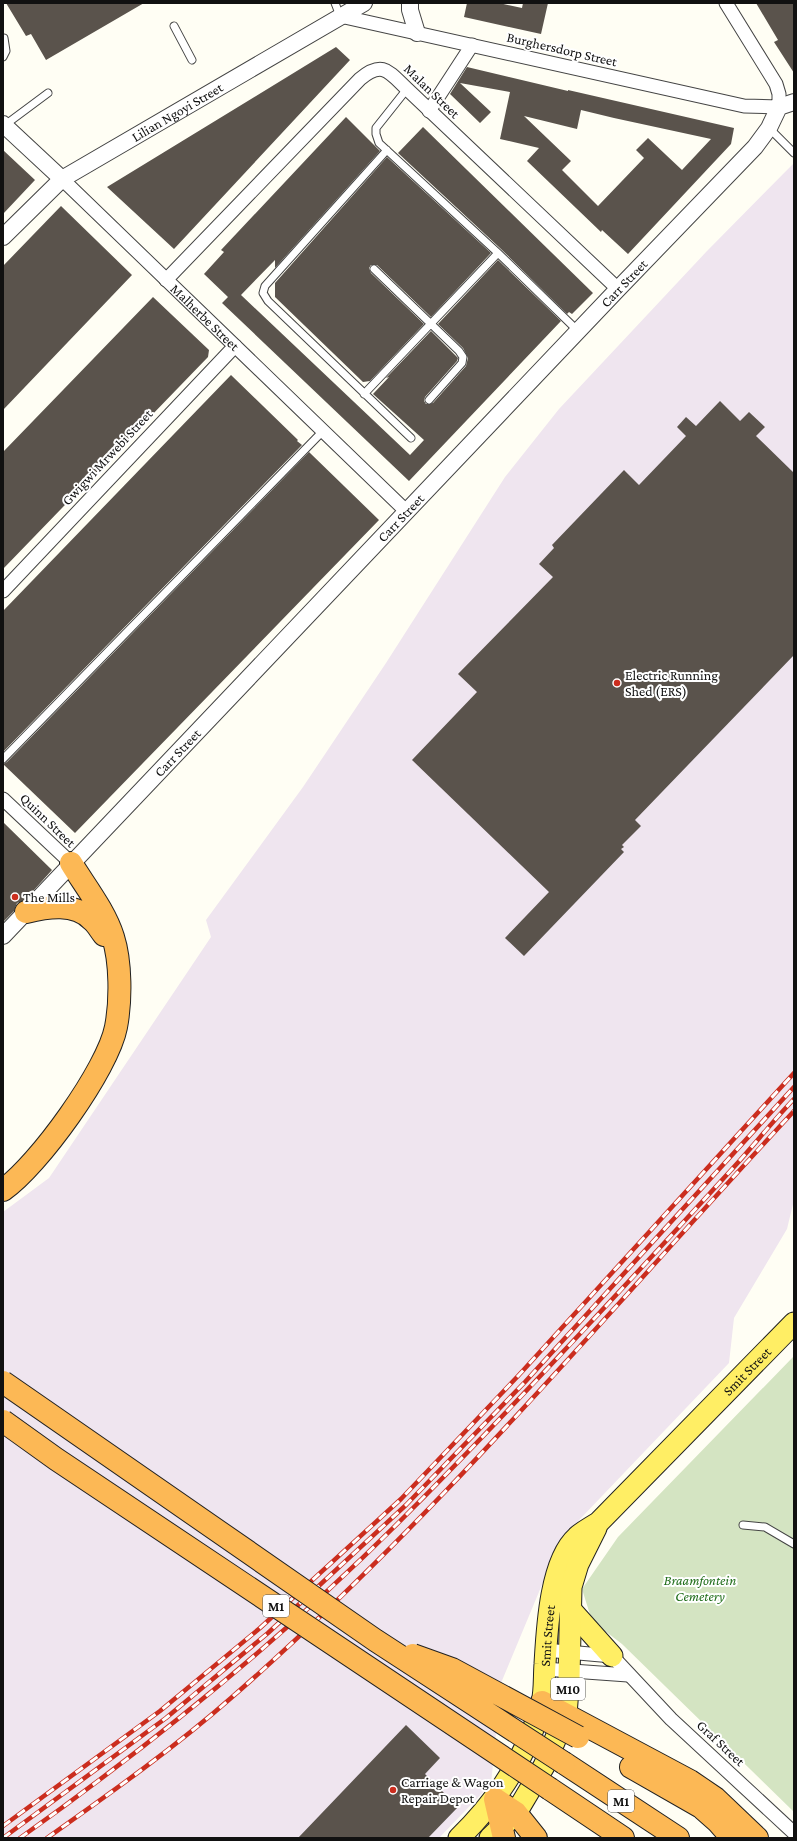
<svg xmlns="http://www.w3.org/2000/svg" width="797" height="1841" viewBox="0 0 797 1841" font-family="'Crimson Pro',serif">
<style>
.industrial{fill:#efe5ef}
.cemetery{fill:#d4e4c2}
.building{fill:#5a534c;fill-rule:evenodd}
.lines{fill:none;stroke-linecap:round;stroke-linejoin:round}
.service-casing{stroke:#444;stroke-width:9}
.minor-casing{stroke:#444;stroke-width:15}
.tertiary-casing{stroke:#444;stroke-width:18}
.primary-casing{stroke:#222;stroke-width:23}
.motorway-casing{stroke:#222;stroke-width:24}
.service{stroke:#fff;stroke-width:7}
.minor{stroke:#fff;stroke-width:13}
.tertiary{stroke:#fff;stroke-width:16}
.primary{stroke:#ffee64;stroke-width:21}
.motorway{stroke:#fcb855;stroke-width:22}
.rail-casing{stroke:#cb2d1e;stroke-width:4.5}
.rail{stroke:#fff;stroke-width:3;stroke-dasharray:9;stroke-linecap:butt}
.motorway-bridge-casing{stroke:#222;stroke-width:24;stroke-linecap:butt}
.motorway-bridge{stroke:#fcb855;stroke-width:22}
.poi-dot{fill:#cb2d1e;stroke:#fff;stroke-width:1.5}
.labels{text-anchor:middle;stroke-width:4;stroke-linejoin:round;paint-order:stroke}
.shield{fill:#fff;stroke:#585858;stroke-width:1}
.shield-label{font-size:13px;font-weight:bold;fill:#111}
.street-label{font-size:14px;fill:#111;stroke:#fff}
.poi-label{font-size:14px;fill:#111;stroke:#fff;text-anchor:start}
.park-label{font-size:14px;font-style:italic;fill:#216e1b;stroke:#fff}
</style>
<rect width="100%" height="100%" fill="#fffef4"/>
<path class="industrial" d="M 794,163 L 794,1200 L 787,1229 L 734,1318 L 729,1363 L 561,1539 L 501,1683 L 491,1784 L 439,1838 L 3,1838 L 3,1212 L 49,1178 L 211,937 L 206,920 L 303,787 L 386,663 L 505,477 L 559,409 L 707,251 Z"/>
<path class="cemetery" d="M 794,1356 L 794,1812 L 622,1644 L 592,1621 L 582,1589 L 618,1537 Z"/>
<path class="building" d="M 6,3 L 144,3 L 46,60 L 31,34 L 26,36 Z
M 467,3 L 499,3 L 522,8 L 523,3 L 548,3 L 541,34 L 464,17 Z
M 756,3 L 794,3 L 794,73 L 774,42 L 778,40 Z
M 336,47 L 350,60 L 174,249 L 107,187 Z
M 467,67 L 568,91 L 568,90 L 734,128 L 731,144 L 628,254 L 602,230 L 601,232 L 527,161 L 539,148 L 500,139 L 510,92 L 460,83 L 491,112 L 480,123 L 450,94 ZM 581,110 L 614,118 L 711,139 L 682,170 L 648,138 L 636,150 L 644,158 L 598,206 L 562,170 L 571,161 L 524,116 L 577,129 Z
M 346,117 L 380,151 L 275,268 L 275,260 L 241,295 L 410,455 L 424,440 L 373,394 L 389,377 L 386,378 L 431,331 L 458,358 L 457,361 L 425,397 L 424,401 L 426,404 L 433,403 L 466,366 L 468,358 L 463,348 L 438,324 L 498,260 L 561,321 L 409,481 L 222,303 L 228,297 L 204,274 L 224,252 L 221,250 Z
M 423,127 L 593,293 L 572,314 L 569,312 L 567,314 L 501,249 L 398,153 Z
M 3,150 L 35,180 L 3,214 Z
M 387,157 L 491,253 L 431,317 L 377,265 L 371,265 L 369,268 L 371,273 L 424,324 L 370,381 L 363,382 L 275,297 L 275,283 Z
M 61,206 L 132,275 L 3,410 L 3,266 Z
M 153,297 L 209,350 L 208,357 L 3,569 L 3,452 Z
M 231,375 L 298,440 L 297,441 L 302,445 L 3,752 L 3,611 Z
M 720,401 L 740,421 L 749,412 L 765,427 L 756,436 L 794,473 L 794,655 L 635,820 L 641,826 L 622,845 L 624,847 L 621,849 L 624,852 L 524,956 L 505,938 L 549,892 L 412,760 L 477,692 L 458,674 L 553,577 L 539,564 L 554,548 L 552,545 L 624,470 L 639,485 L 686,436 L 677,427 L 686,417 L 696,426 Z
M 309,452 L 379,520 L 75,833 L 3,764 L 7,762 Z
M 3,822 L 52,870 L 25,900 L 17,903 L 14,911 L 3,922 Z
M 406,1725 L 440,1758 L 425,1774 L 458,1807 L 428,1838 L 298,1838 Z"/>
<g class="lines">
<defs>
<path id="service" d="M 335,3 L 340,16
M 174,26 L 192,60
M 3,57 L 6,51 L 4,38
M 407,89 L 376,128 L 376,134 L 379,143 L 498,253 L 578,331
M 5,125 L 48,93
M 769,128 L 794,153
M 387,150 L 265,286 L 263,293 L 268,301 L 411,438
M 374,269 L 459,351 L 463,357 L 462,363 L 429,400
M 364,394 L 498,253
M 3,759 L 323,431
M 743,1525 L 765,1527 L 794,1544"/>
<g id="minor">
<path d="M 340,16 L 744,106 L 779,107 L 779,94 L 776,84 L 726,3"/>
<path d="M 429,111 L 472,45"/>
<path id="s1" d="M 62,179 L 407,512"/>
<path d="M 166,280 L 360,79 C 383,60 389,72 407,89 L 618,289"/>
<path d="M 3,591 L 235,346"/>
<path d="M 3,799 L 71,863"/>
<path d="M 545,1650 L 612,1656 L 671,1719 L 794,1833"/>
<path d="M 544,1669 L 628,1675"/>
</g>
<g id="tertiary">
<path d="M 410,3 L 410,10 L 417,33"/>
<path d="M 3,124 L 62,179"/>
<path id="s2" d="M 3,237 L 62,179 L 364,3"/>
<path id="s3" d="M 3,936 L 618,289 L 755,147 L 769,128 L 779,107 L 794,102"/>
</g>
<g id="primary">
<path d="M 570,1609 L 612,1656"/>
<path id="s4" d="M 459,1838 C 498,1800 527,1756 542,1703 C 545,1691 544,1676 545,1664 C 547,1630 550,1561 577,1537 C 583,1531 592,1527 599,1522 L 794,1323"/>
<path d="M 490,1838 L 516,1813 L 544,1766 L 566,1714 L 569,1678 L 571,1587 L 578,1564 L 596,1528"/>
</g>
<path id="motorway" d="M 26,912 C 47,907 75,902 92,920 C 97,924 100,930 104,935
M 3,1190 C 38,1166 108,1069 116,1027 C 121,1001 121,962 113,937 C 105,911 85,886 71,863
M 542,1702 L 690,1781 L 715,1798 L 757,1838
M 564,1763 L 678,1838
M 631,1767 L 701,1807 L 718,1822 L 732,1838
M 550,1789 L 623,1838
M 495,1799 L 516,1813 L 536,1838
M 495,1799 L 504,1838"/>
</defs>
<use href="#service" class="service-casing"/>
<use href="#minor" class="minor-casing"/>
<use href="#tertiary" class="tertiary-casing"/>
<use href="#primary" class="primary-casing"/>
<use href="#motorway" class="motorway-casing"/>
<use href="#service" class="service"/>
<use href="#minor" class="minor"/>
<use href="#tertiary" class="tertiary"/>
<use href="#primary" class="primary"/>
<use href="#motorway" class="motorway"/>
<defs>
<path id="rail" d="M 3,1826 L 160,1711 L 260,1628 L 401,1499 L 518,1376 L 794,1073
M 3,1838 L 166,1718 L 268,1633 L 406,1505 L 525,1382 L 794,1087
M 20,1838 C 159,1739 292,1631 412,1509 C 522,1398 628,1283 733,1168 C 754,1145 773,1121 794,1099
M 47,1838 C 109,1794 173,1749 231,1698 C 436,1519 609,1310 794,1111"/>
</defs>
<use href="#rail" class="rail-casing"/>
<use href="#rail" class="rail"/>
<defs>
<path id="motorway-bridge" d="M 3,1382 L 375,1640 L 564,1763
M 3,1421 L 56,1459 L 550,1789
M 413,1655 L 452,1669 L 578,1737"/>
</defs>
<use href="#motorway-bridge" class="motorway-bridge-casing"/>
<use href="#motorway-bridge" class="motorway-bridge"/>
</g>
<g class="poi-dot">
<circle cx="617" cy="683" r="4"/>
<circle cx="15" cy="897" r="4"/>
<circle cx="393" cy="1790" r="4"/>
</g>
<g class="labels">
<g class="shield">
<rect x="263" y="1595" width="26" height="22" rx="3"/>
<rect x="551" y="1678" width="34" height="22" rx="3"/>
<rect x="608" y="1790" width="26" height="22" rx="3"/>
</g>
<g class="shield-label">
<text x="276" y="1611">M1</text>
<text x="568" y="1694">M10</text>
<text x="621" y="1806">M1</text>
</g>
<g class="street-label">
<text transform="translate(562 49) rotate(13)" y="5">Burghersdorp Street</text>
<text transform="translate(432 91) rotate(44)" y="5">Malan Street</text>
<text dy="5" stroke="none"><textPath href="#s2" startOffset="216">Lilian Ngoyi Street</textPath></text>
<text dy="5" stroke="none"><textPath href="#s3" startOffset="901">Carr Street</textPath></text>
<text dy="5" stroke="none"><textPath href="#s1" startOffset="199">Malherbe Street</textPath></text>
<text transform="translate(107 457) rotate(-47)" y="5">Gwigwi Mrwebi Street</text>
<text dy="5" stroke="none"><textPath href="#s3" startOffset="577">Carr Street</textPath></text>
<text dy="5" stroke="none"><textPath href="#s3" startOffset="253">Carr Street</textPath></text>
<text transform="translate(48 820) rotate(44)" y="5">Quinn Street</text>
<text dy="5" stroke="none"><textPath href="#s4" startOffset="571">Smit Street</textPath></text>
<text dy="5" stroke="none"><textPath href="#s4" startOffset="228">Smit Street</textPath></text>
<text transform="translate(721 1743) rotate(43)" y="5">Graf Street</text>
</g>
<g class="poi-label">
<text x="625" y="680">Electric Running<tspan x="625" dy="16">Shed (ERS)</tspan></text>
<text x="23" y="902">The Mills</text>
<text x="401" y="1787">Carriage &amp; Wagon<tspan x="401" dy="16">Repair Depot</tspan></text>
</g>
<g class="park-label">
<text x="700" y="1585">Braamfontein<tspan x="700" dy="16">Cemetery</tspan></text>
</g>
</g>
<rect width="797" height="1841" fill="none" stroke="#111111" stroke-width="8"/>
</svg>
